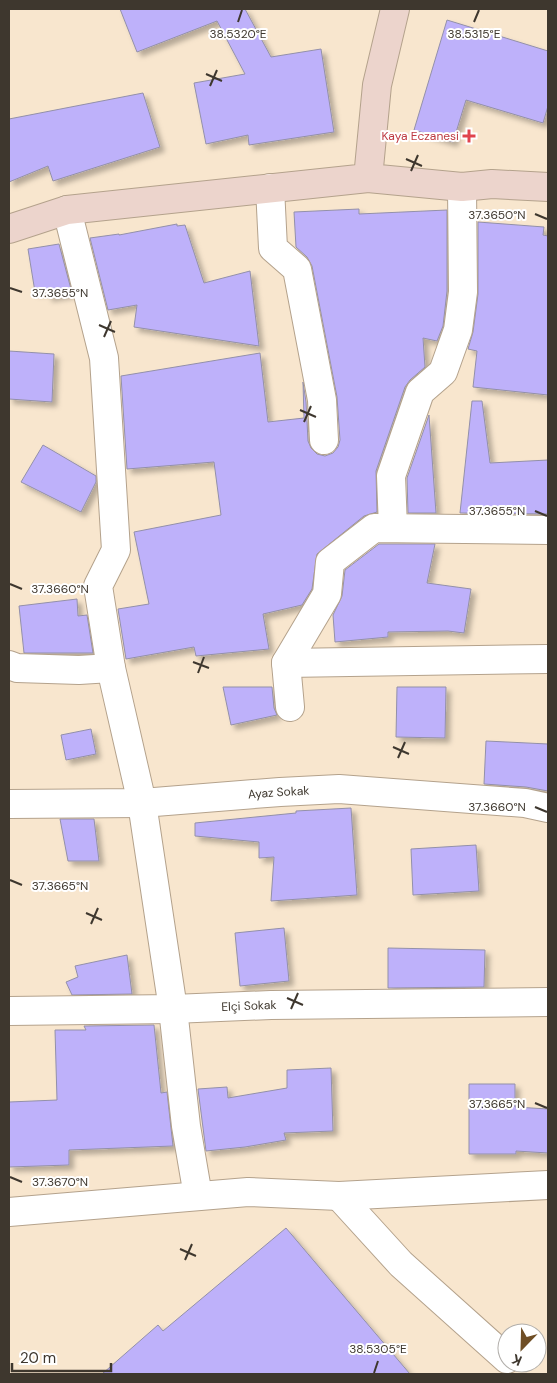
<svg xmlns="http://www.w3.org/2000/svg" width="557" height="1383" viewBox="0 0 557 1383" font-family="'DM Sans',sans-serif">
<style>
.building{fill:#beb1fa;stroke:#9390a9;filter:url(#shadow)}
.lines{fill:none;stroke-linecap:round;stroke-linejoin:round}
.street-casing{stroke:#b4a28c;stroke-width:30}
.secondary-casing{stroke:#b4a28c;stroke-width:30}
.street{stroke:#fff;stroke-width:28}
.secondary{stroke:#ecd4cc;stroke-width:28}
.ticks{fill:none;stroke:#3e372e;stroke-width:2}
.health-dot{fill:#e0444e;stroke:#fff;stroke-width:2}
.labels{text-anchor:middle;stroke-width:4;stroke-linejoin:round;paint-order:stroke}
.health-label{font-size:12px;fill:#be3a42;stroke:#fff;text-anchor:end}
.street-label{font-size:12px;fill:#3e372e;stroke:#fff}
.ticks-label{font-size:12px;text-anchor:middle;fill:#3e372e;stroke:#fff;stroke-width:4;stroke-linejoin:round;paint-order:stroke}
</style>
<defs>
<filter id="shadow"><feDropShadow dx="4.5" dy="4.5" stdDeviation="2.5" flood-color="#0004"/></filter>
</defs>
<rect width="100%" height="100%" fill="#f8e6ce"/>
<path class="building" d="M 120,9 L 245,9 L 271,57 L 321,49 L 334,132 L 249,145 L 248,135 L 206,144 L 194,83 L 245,74 L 217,21 L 137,52 Z
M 447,20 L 548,51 L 548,106 L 543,123 L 466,100 L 453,142 L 414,130 Z
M 143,93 L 160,147 L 53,181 L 48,166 L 9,182 L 9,119 Z
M 359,209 L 359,214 L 447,210 L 447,291 L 443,326 L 437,341 L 423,338 L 425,367 L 410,380 L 405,387 L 376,471 L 377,512 L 364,516 L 317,554 L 312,589 L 302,605 L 263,614 L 269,649 L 196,656 L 194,647 L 126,659 L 118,609 L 149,604 L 134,532 L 221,515 L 214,462 L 127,469 L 121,376 L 260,353 L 268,422 L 304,418 L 303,382 L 306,402 L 308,441 L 311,448 L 317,454 L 325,456 L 333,453 L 338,447 L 340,440 L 337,397 L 312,266 L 307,257 L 296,247 L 294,212 Z
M 478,222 L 544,227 L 543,235 L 548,236 L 548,395 L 473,387 L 477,351 L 468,349 L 473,332 L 478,294 Z
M 177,224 L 177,226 L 185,225 L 204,283 L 250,271 L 259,346 L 134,327 L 137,305 L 108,310 L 90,238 L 119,234 L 119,235 Z
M 59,244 L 72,293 L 48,297 L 47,290 L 35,292 L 28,249 Z
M 9,351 L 54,354 L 52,402 L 9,399 Z
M 472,401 L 482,401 L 490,463 L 548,460 L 548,514 L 460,513 Z
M 429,415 L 436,513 L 408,513 L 407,478 Z
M 43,445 L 96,476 L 96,482 L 81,512 L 21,482 Z
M 379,544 L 435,544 L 427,583 L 471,589 L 464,633 L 448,631 L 388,632 L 388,637 L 335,642 L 333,615 L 342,596 L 345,570 Z
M 77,599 L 78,616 L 87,615 L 93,653 L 24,653 L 19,606 Z
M 223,687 L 272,687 L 274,708 L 277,715 L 231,725 Z
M 397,687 L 446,687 L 445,738 L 396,737 Z
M 91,729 L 96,754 L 66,760 L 61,735 Z
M 486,741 L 548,744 L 548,791 L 526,787 L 484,784 Z
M 351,808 L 357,895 L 271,901 L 274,857 L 259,858 L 259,842 L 195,836 L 195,823 L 296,813 L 296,811 Z
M 60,819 L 94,819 L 99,861 L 68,861 Z
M 476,845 L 479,891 L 413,895 L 411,849 Z
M 284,928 L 289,981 L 240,986 L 235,933 Z
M 388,948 L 485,950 L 484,987 L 388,988 Z
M 127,955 L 132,994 L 72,995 L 66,982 L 78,977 L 75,966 Z
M 154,1025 L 161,1093 L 167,1092 L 173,1146 L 69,1150 L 69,1165 L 9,1167 L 9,1102 L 57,1100 L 55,1030 L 86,1030 L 84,1026 Z
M 331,1068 L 333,1131 L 284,1133 L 286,1140 L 245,1147 L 206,1151 L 198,1089 L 227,1087 L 228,1098 L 287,1088 L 287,1070 Z
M 469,1084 L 515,1084 L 515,1107 L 548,1109 L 548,1153 L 516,1151 L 516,1154 L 469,1154 Z
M 286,1228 L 410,1374 L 102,1374 L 158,1325 L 163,1331 Z"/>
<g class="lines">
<defs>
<g id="street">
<path d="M 270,188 L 273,248 L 297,269 L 322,400 L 324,440"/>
<path d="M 67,210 L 104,358 L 116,550 L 98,586 L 111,668 L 142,803 L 173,1009 L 186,1126 L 198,1196"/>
<path d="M 393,528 L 391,476 L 420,392 L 443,372 L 458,330 L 463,292 L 462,187"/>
<path d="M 286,663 L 548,659"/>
<path d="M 9,665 L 17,668 L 79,670 L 111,668"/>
<path d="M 290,707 L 286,663 L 327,594 L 330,562 L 374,528 L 548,530"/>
<path id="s1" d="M 9,804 L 142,803 L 280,792 L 339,789 L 525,803 L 548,808"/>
<path id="s2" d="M 9,1011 L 173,1009 L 271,1005 L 548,1002"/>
<path d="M 339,1196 L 401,1264 L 507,1359"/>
<path d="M 9,1212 L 248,1192 L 339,1196 L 548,1185"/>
</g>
<path id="secondary" d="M 368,178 L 377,85 L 395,9
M 9,229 L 67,210 L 368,178 L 462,187 L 492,184 L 548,187"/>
</defs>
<use href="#street" class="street-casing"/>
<use href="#secondary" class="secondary-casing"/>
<use href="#street" class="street"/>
<use href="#secondary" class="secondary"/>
</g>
<path class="ticks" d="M 238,22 L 242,10M 474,22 L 479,10M 206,74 L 222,81M 210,86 L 217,70M 406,159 L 422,166M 411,171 L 418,155M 535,214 L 547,219M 10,288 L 22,292M 99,325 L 115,332M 104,337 L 111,321M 300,410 L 316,417M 304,422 L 311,406M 535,511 L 547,516M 10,584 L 22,589M 193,662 L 209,668M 198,673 L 204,657M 393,747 L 409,754M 398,758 L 405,742M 535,807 L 547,812M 10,880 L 22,885M 86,913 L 102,920M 91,924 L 98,908M 287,998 L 303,1005M 291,1009 L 298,993M 535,1103 L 547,1108M 10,1177 L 22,1182M 180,1249 L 196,1256M 185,1260 L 192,1244M 374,1373 L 378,1361"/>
<path class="health-dot" d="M466.5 128.5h5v5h5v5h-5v5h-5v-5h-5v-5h5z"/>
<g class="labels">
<g class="health-label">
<text x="459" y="140">Kaya Eczanesi</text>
</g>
<g class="street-label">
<text dy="4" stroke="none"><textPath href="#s1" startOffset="270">Ayaz Sokak</textPath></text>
<text dy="4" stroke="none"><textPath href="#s2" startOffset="240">Elçi Sokak</textPath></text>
</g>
</g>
<g class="ticks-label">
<text x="238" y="38">38.5320°E</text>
<text x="474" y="38">38.5315°E</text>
<text x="497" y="219">37.3650°N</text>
<text x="60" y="297">37.3655°N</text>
<text x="497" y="515">37.3655°N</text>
<text x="60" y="593">37.3660°N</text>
<text x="497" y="811">37.3660°N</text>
<text x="60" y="890">37.3665°N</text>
<text x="497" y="1108">37.3665°N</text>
<text x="60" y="1186">37.3670°N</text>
<text x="378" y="1353">38.5305°E</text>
</g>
<rect width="557" height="1383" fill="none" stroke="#3e372e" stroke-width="20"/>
<g transform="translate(522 1348) rotate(203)"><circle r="24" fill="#ffffff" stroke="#b2afab"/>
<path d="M0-4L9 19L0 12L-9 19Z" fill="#6f4e25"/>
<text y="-8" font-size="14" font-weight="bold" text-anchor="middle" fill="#3e372e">K</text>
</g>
<path d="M12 1363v8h99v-8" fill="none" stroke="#3e372e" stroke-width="2.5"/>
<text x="20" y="1363" font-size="15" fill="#3e372e" stroke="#ffffff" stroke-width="4" paint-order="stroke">20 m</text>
</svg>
